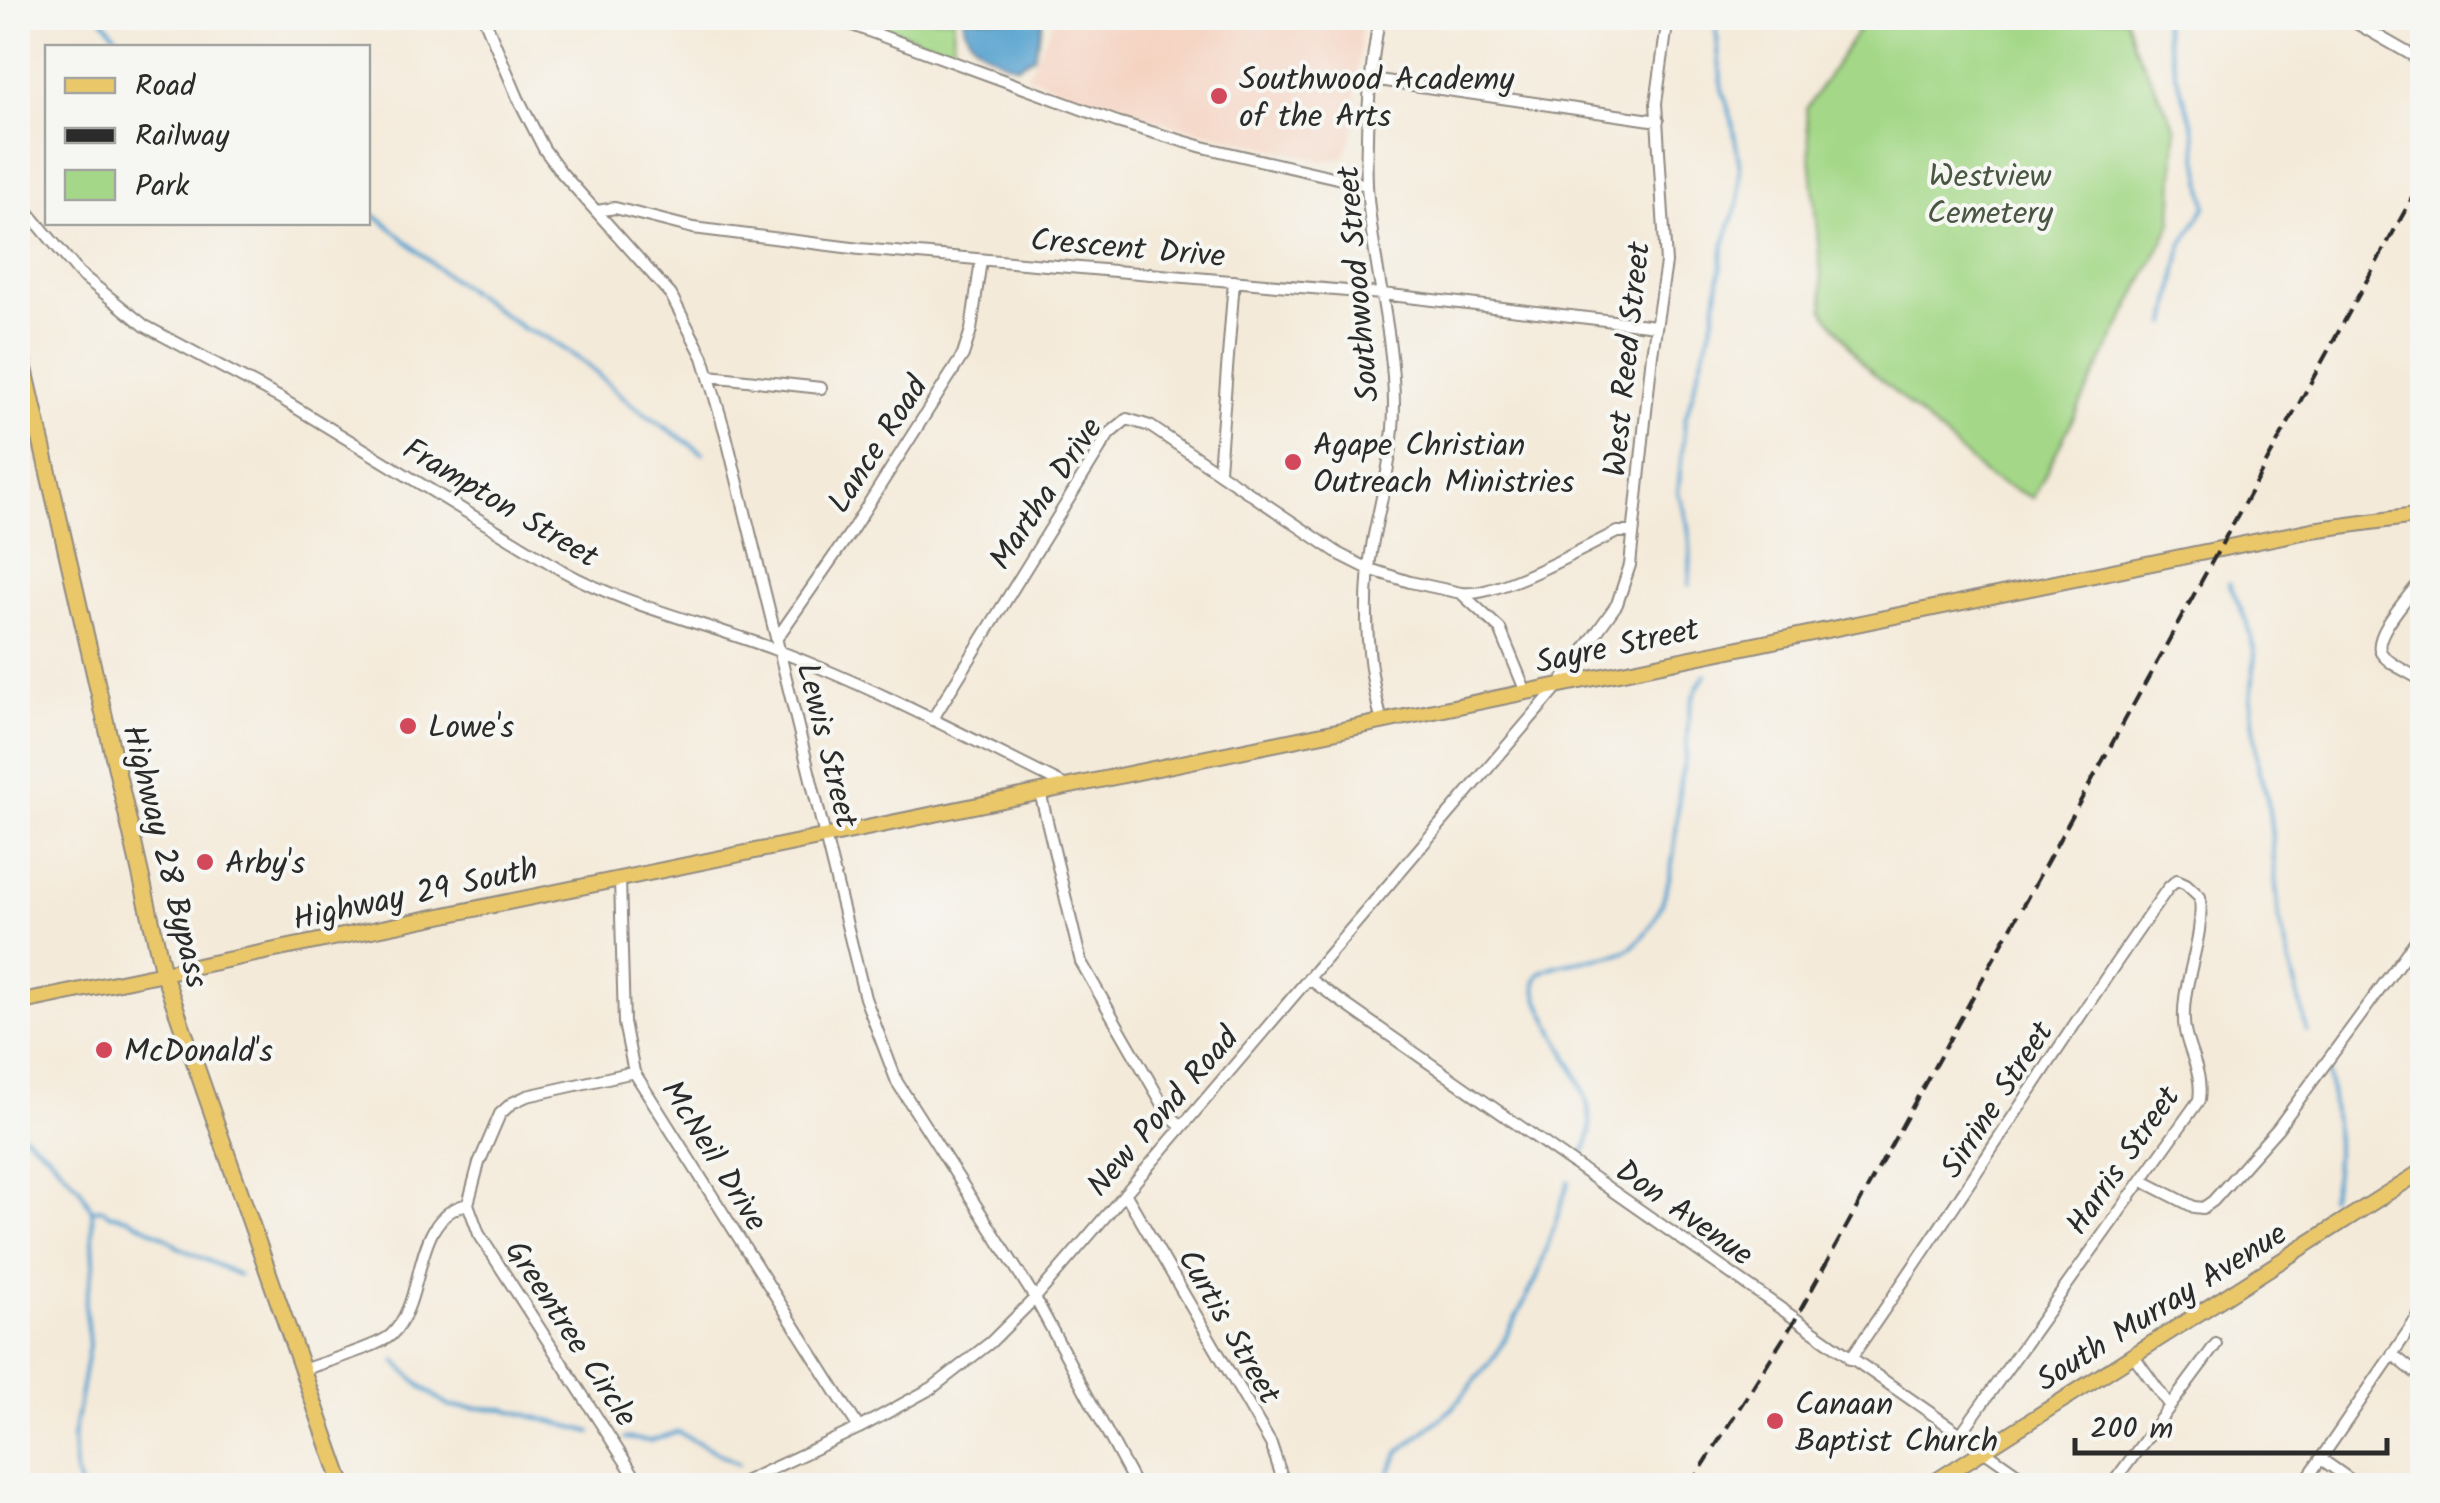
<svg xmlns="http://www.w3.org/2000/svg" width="2440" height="1503" viewBox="0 0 2440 1503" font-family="Kalam,sans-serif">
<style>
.built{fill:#f5d3c1}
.green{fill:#a4d888;stroke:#68825a;stroke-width:2.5}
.water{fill:#57a2cf;stroke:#41667d;stroke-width:2.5}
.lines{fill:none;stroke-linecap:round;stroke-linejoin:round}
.stream{stroke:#57a2cf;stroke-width:4}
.minor-casing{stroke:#908a82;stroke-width:14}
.major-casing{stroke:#908a82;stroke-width:18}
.highway-casing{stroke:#908a82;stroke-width:19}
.minor{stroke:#fff;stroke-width:10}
.major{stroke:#eac769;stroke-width:14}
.highway{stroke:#eac769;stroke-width:15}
.rail{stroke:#2b2b2b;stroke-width:4;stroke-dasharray:15 8;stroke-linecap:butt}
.poi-dot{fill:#d1495b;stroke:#f6f6f2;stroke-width:4}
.labels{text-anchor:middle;stroke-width:8;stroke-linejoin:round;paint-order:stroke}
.poi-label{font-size:32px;fill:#2b2b2b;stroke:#f6f6f2;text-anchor:start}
.park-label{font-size:32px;fill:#495642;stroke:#f6f6f2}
.street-label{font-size:32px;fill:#2b2b2b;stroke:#f6f6f2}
</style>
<rect width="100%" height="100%" fill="#f6f6f2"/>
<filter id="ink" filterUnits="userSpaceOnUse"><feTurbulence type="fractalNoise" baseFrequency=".01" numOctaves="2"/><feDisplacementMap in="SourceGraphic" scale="20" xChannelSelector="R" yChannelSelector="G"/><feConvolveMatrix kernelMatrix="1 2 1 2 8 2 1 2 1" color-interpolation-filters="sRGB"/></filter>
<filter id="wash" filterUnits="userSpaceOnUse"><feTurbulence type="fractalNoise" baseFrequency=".0048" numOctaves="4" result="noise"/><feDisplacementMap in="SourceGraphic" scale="40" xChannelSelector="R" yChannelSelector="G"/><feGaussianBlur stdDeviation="2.25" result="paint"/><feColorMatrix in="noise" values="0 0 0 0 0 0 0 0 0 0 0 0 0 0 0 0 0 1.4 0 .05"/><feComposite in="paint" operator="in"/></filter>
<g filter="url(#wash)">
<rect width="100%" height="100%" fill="#f4ead9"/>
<path class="built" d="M 1051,18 L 1362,18 L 1353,132 L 1344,157 L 1324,161 L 1138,116 L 1027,76 L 1052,23 Z"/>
<path class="green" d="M 854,18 L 954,18 L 953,50 Z
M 1866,18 L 2126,18 L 2134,45 L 2176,128 L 2172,223 L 2033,498 L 1988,477 L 1862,363 L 1824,310 L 1806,109 Z"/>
<path class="water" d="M 963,18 L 1043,18 L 1034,56 L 1017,66 C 993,57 966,47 963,18 Z"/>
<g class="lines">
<path class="stream" d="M 102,18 L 126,48
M 2162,18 L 2176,74 L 2193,125 L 2206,206 L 2182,245 L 2167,324
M 368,212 L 382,220 L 442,272 L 524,329 L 549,339 L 586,364 L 631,404 L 703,453
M 2229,583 L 2247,623 L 2255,654 L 2251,701 L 2259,772 L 2267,796 L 2271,827 L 2279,919 L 2307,1031
M 1689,585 C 1692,555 1691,521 1678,493 L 1685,420 L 1714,317 L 1724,244 L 1739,201 L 1740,168 L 1732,120 L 1722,89 L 1715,18
M 2328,1072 C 2334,1105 2342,1167 2329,1197
M 18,1130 L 49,1155 L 79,1187 L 92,1210 L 94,1265 L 85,1304 L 89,1345 L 73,1438 L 75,1473 L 80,1486
M 1581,1157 C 1608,1117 1569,1062 1550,1024 C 1544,1011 1534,995 1536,981 C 1539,958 1612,963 1632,947 C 1644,937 1653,924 1659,910 C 1676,871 1676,824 1680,783 C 1681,773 1685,763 1686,753 C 1689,719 1685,703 1706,674
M 92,1210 L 103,1209 L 109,1214 L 128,1218 L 165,1237 L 178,1247 L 239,1275
M 396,1361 L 422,1387 L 450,1407 L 505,1409 L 591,1432
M 625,1438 L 650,1441 L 678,1432 L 739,1464
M 765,1479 L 770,1486
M 1382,1486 L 1400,1451 L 1453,1408 L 1497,1353 L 1536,1280 L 1569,1181"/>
</g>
</g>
<g filter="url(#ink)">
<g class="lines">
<defs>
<path id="minor" d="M 484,18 L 518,98 L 544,149 L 561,172 L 671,295 L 703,357 L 726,435 L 865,998 L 897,1082 L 1035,1298 L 1136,1486
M 833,18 L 1117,122 L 1203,147 L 1367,185
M 1379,18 C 1370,71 1365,131 1367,185 C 1371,259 1394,331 1394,405 C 1394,452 1382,495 1373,540 C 1362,602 1366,662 1382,722
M 2347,18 L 2422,61
M 1372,79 L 1658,121
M 18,200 L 79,273 L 145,326 L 280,398 L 563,571 C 626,606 708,624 776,650 C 876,688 971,739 1066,786
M 597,211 L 615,208 L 693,228 L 860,249 L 1382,294 L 1656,326
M 709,376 L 821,388
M 1219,470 L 1234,281
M 2422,579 C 2412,593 2369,638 2382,654 C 2390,665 2410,673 2422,680
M 1462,593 C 1495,598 1584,548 1617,532 L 1632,532
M 777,638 L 850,533 L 963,355 L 971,330 L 981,260
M 932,720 L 1109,434 L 1127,419 L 1150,426 L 1341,555 L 1369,569 L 1410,582 L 1461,593 L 1500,629 L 1526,692
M 1040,792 L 1081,962 L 1169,1115 L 1182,1126
M 620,879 L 624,1023 L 634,1072 L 859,1428
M 1309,979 L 2035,1486
M 634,1072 L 527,1096 L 512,1103 L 500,1114 L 479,1163 L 468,1204 L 479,1234 L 641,1486
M 2143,1181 L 2194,1207 L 2203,1208 L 2213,1201 L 2278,1128 L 2422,932
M 1125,1193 L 1271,1444 L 1285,1486
M 2392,1354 L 2422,1378
M 2134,1356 L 2169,1405
M 1850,1359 C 1959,1204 2058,1043 2168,888 L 2177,880 L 2186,884 L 2200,897 C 2205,945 2178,986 2185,1031 C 2190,1056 2203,1073 2199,1100 L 1962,1432
M 303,1370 C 323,1362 378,1347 391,1335 C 428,1300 410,1217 468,1204
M 2321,1459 L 2359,1486
M 735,1486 L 859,1428 L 932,1388 L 991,1342 L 1035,1298 L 1135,1182 L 1559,685 L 1617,604 L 1630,565 L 1652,354 L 1666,263 L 1656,103 L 1668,18
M 2111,1486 L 2216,1344
M 2302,1486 L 2422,1311"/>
<path id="major" d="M 18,1003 L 2312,530 L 2422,515
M 1928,1486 L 2422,1171"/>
<path id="highway" d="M 18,340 L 163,972 L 343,1486"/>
</defs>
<use href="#minor" class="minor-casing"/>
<use href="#major" class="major-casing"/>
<use href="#highway" class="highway-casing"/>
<use href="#minor" class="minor"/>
<use href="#major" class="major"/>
<use href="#highway" class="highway"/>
<path class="rail" d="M 1690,1486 L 1795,1320 L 2422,180"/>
</g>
</g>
<g class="poi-dot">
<circle cx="1219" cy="96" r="10"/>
<circle cx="1293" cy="462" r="10"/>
<circle cx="408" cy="726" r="10"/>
<circle cx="205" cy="862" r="10"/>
<circle cx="104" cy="1050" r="10"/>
<circle cx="1775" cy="1421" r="10"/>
</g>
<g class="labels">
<g class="poi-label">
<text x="1239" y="89">Southwood Academy<tspan x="1239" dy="37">of the Arts</tspan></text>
<text x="1313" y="455">Agape Christian<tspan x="1313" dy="37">Outreach Ministries</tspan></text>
<text x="428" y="737">Lowe's</text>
<text x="225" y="873">Arby's</text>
<text x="124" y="1061">McDonald's</text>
<text x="1795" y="1414">Canaan<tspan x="1795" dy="37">Baptist Church</tspan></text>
</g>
<g class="park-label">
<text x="1990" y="186">Westview<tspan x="1990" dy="37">Cemetery</tspan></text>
</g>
<g class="street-label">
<text transform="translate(1128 247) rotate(5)" y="11">Crescent Drive</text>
<text transform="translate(1357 284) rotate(-95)" y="11">Southwood Street</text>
<text transform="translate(1626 359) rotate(-84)" y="11">West Reed Street</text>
<text transform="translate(877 444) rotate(-57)" y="11">Lance Road</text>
<text transform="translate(1045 493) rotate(-56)" y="11">Martha Drive</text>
<text transform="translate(501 502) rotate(31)" y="11">Frampton Street</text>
<text transform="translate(1617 645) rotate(-12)" y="11">Sayre Street</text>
<text transform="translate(828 745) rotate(76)" y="11">Lewis Street</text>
<text transform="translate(166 856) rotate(76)" y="11">Highway 28 Bypass</text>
<text transform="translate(415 893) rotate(-12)" y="11">Highway 29 South</text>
<text transform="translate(1996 1099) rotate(-57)" y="11">Sirrine Street</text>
<text transform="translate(1162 1111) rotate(-49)" y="11">New Pond Road</text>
<text transform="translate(715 1155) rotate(58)" y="11">McNeil Drive</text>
<text transform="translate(2122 1160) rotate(-55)" y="11">Harris Street</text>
<text transform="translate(1685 1212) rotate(35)" y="11">Don Avenue</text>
<text transform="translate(2161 1306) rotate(-32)" y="11">South Murray Avenue</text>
<text transform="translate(1230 1326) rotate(60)" y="11">Curtis Street</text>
<text transform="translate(572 1333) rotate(57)" y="11">Greentree Circle</text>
</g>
</g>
<rect width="2440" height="1503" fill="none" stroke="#f6f6f2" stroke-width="60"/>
<rect x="45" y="45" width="325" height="180" fill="#f6f6f2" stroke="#a5a5a2" stroke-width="2.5"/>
<rect x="65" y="78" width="50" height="15" fill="#eac769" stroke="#a5a5a2" stroke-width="2.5"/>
<text x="135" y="95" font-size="30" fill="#2b2b2b">Road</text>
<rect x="65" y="128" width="50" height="15" fill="#2b2b2b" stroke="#a5a5a2" stroke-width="2.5"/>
<text x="135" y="145" font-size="30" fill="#2b2b2b">Railway</text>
<rect x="65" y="170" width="50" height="30" fill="#a4d888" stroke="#a5a5a2" stroke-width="2.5"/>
<text x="135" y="195" font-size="30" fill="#2b2b2b">Park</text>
<path d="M2075 1438v15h312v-15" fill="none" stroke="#2b2b2b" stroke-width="5"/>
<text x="2090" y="1438" font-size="30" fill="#2b2b2b" stroke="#f6f6f2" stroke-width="8" paint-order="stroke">200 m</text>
</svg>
